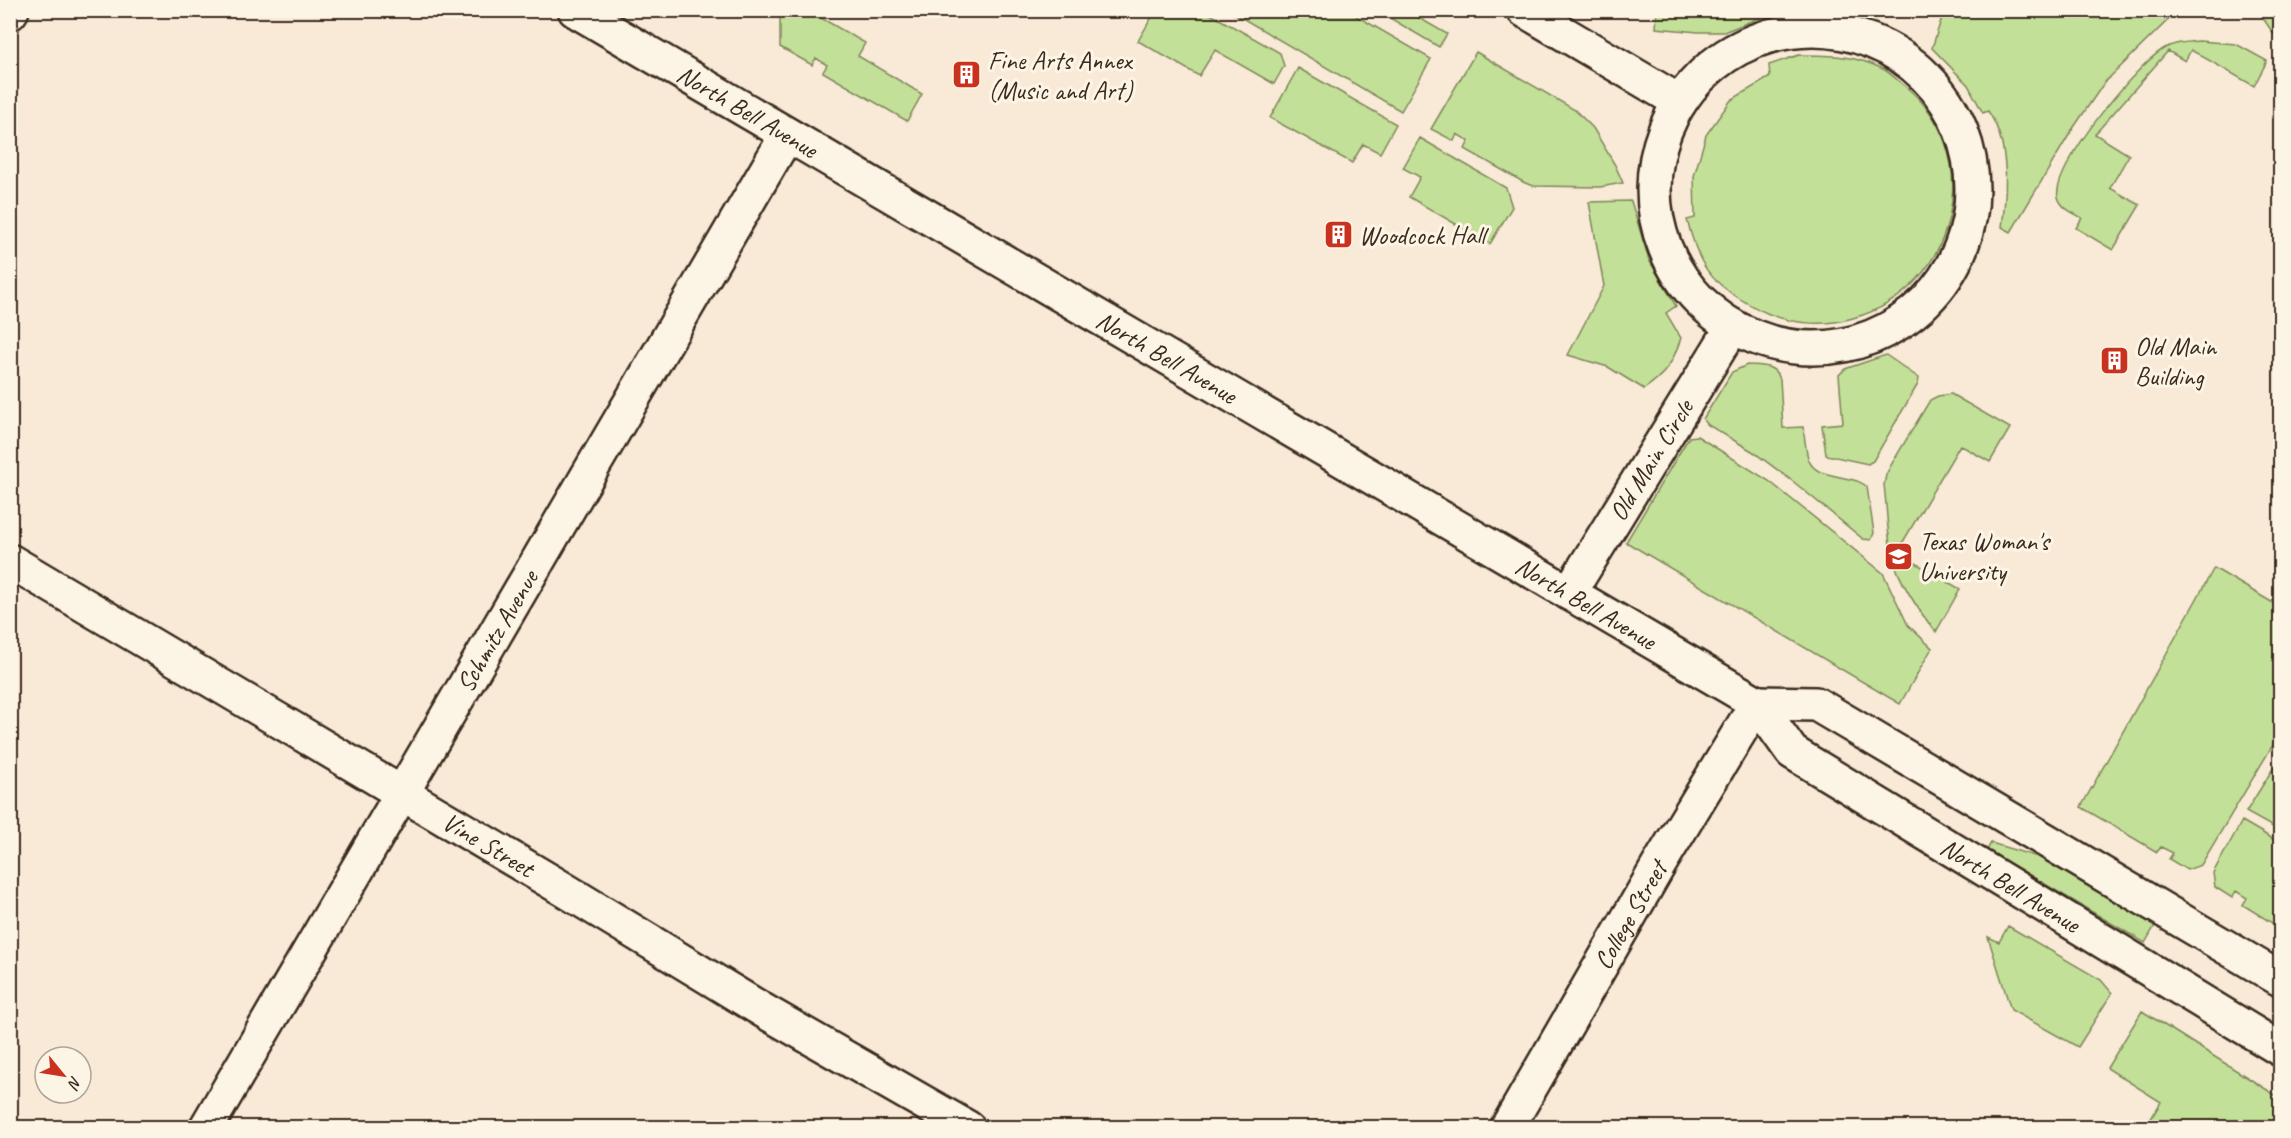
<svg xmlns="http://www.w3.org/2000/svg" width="2291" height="1138" viewBox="0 0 2291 1138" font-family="Caveat,sans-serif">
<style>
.green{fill:#c2e097;stroke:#7e855a;stroke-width:1.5}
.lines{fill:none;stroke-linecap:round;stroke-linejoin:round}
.minor-casing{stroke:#3b2a1e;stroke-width:38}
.secondary-casing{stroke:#3b2a1e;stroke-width:38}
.minor{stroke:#fcf5e5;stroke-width:33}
.secondary{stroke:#fcf5e5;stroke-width:33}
.labels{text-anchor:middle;stroke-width:6;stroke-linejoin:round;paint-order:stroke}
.poi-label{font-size:26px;fill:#3b2a1e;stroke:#fcf5e5;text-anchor:start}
.street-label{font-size:26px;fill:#3b2a1e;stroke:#fcf5e5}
</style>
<rect width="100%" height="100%" fill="#f9e9d7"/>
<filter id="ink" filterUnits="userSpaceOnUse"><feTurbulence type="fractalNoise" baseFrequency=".0167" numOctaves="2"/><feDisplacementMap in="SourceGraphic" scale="12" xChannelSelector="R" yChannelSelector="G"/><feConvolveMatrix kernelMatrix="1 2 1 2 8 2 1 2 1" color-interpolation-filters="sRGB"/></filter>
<g filter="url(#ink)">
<path class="green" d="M 783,11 L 809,11 L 865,43 L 858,56 L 922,94 L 907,121 L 823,72 L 827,65 L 816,58 L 812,65 L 780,47 L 780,17 Z
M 1146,11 L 1205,11 L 1280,53 L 1284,66 L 1274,84 L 1215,50 L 1199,76 L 1138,41 L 1153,15 Z
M 1230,11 L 1348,11 L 1431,59 L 1401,111 Z
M 1378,11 L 1407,11 L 1447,34 L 1439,47 Z
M 1657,11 L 1657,10 L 1791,11 L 1764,16 L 1724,32 L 1698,32 L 1656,28 Z
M 2149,11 L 2166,12 L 2169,19 L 2104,83 L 2072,130 L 2011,232 L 2002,227 C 2007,190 2010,143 1988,111 L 1983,113 L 1968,85 L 1932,48 L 1944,11 Z
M 2258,11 L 2280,11 L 2280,43 Z
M 2199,41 L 2236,44 L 2267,61 L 2254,86 L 2191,50 L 2185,61 L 2168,51 L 2095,134 L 2129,155 L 2110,188 L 2140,205 L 2113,250 L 2076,228 L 2082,218 C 2072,212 2061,208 2058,197 C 2051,168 2140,59 2167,47 C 2177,42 2189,42 2199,41 Z
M 1476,52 L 1575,110 L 1593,128 L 1615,165 L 1623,183 L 1600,187 L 1534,186 L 1525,183 L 1465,149 L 1469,141 L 1457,134 L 1454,141 L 1431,129 Z
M 1799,55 C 1829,55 1855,55 1883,69 C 1889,72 1895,78 1901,83 C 1989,149 1959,290 1853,318 C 1826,326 1796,325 1769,314 C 1746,304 1714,286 1702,262 C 1695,249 1691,234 1687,220 L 1695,218 L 1694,176 L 1706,135 L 1731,100 L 1770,77 L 1769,65 Z
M 1298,68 L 1396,124 L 1380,153 L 1363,144 L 1352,163 L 1270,118 Z
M 1420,138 L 1506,188 L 1512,207 L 1490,244 L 1409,197 L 1420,177 L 1403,168 Z
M 1631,201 L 1649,260 L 1676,306 L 1666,313 L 1681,338 C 1672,364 1667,373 1644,389 L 1608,367 L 1568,355 L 1604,286 L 1589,202 Z
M 1886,355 L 1919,378 L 1918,384 L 1873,461 L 1868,464 L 1826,455 L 1822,425 L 1843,423 L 1839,375 L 1845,369 Z
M 1747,365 C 1762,366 1774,364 1780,379 L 1783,428 L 1803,427 C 1809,470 1806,470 1849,479 C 1857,481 1862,482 1867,487 L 1874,533 L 1871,540 L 1863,539 L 1795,483 L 1752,451 L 1708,425 L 1703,419 L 1732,372 Z
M 1951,394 L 2010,428 L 1990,462 L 1960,445 L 1897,552 L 1960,589 L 1936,632 C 1920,613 1898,580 1892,555 C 1887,533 1887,508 1884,485 L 1886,475 L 1891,465 L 1930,400 L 1938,396 Z
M 1697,436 L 1769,481 L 1883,573 L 1908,625 L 1932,648 L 1900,704 L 1626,542 L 1689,437 Z
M 2214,568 L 2280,607 L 2280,733 L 2201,865 L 2187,870 L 2169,859 L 2173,853 L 2161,847 L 2157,852 L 2081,807 Z
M 2280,757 L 2280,831 L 2246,812 Z
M 2242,821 L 2280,843 L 2280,928 L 2243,905 L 2247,898 L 2236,891 L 2232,898 L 2215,887 L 2213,873 Z
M 1991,843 L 2078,869 L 2160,917 L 2145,943 L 1987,850 Z
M 2008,926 L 2101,980 L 2112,993 L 2078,1047 L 2011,1010 L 1988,937 L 1999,942 Z
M 2142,1011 L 2280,1098 L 2280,1127 L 2146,1127 L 2161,1102 L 2107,1068 Z"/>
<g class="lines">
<defs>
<g id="minor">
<path d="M 1524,10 L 1680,102"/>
<path d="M 10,13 L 12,10"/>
<circle cx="1813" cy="189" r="159"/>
<path id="s1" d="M 10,561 L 565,890 L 764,1011 L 968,1128"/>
<path id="s2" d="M 1569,593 L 1732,328"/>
<path id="s3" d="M 206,1128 L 787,135"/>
<path id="s4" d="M 1507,1128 L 1660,863 L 1757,703"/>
</g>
<g id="secondary">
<path id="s5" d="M 575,10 L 1757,703 L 1792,752 L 2280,1049"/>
<path d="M 1757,703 L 1816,704 L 2280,979"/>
</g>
</defs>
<use href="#minor" class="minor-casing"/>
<use href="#secondary" class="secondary-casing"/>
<use href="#minor" class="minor"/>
<use href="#secondary" class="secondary"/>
</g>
</g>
<defs>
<symbol id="building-square" viewBox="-11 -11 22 22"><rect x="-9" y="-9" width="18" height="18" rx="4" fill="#c8321e" stroke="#fcf5e5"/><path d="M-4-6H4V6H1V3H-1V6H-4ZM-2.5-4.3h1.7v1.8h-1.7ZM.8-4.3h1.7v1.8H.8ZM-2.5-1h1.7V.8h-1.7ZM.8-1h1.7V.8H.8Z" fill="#fff"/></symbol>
<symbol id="university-square" viewBox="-11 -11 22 22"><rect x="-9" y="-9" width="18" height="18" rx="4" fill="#c8321e" stroke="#fcf5e5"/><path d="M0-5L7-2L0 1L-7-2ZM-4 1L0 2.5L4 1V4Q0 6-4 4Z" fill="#fff"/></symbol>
</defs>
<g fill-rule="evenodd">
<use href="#building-square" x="950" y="58" width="33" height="33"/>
<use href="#building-square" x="1322" y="218" width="33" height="33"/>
<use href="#building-square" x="2098" y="344" width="33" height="33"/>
<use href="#university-square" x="1882" y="540" width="33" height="33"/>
</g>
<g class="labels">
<g class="poi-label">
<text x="988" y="69">Fine Arts Annex<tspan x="988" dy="30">(Music and Art)</tspan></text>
<text x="1359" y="244">Woodcock Hall</text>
<text x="2135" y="355">Old Main<tspan x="2135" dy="30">Building</tspan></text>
<text x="1919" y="550">Texas Woman's<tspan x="1919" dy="30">University</tspan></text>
</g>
<g class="street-label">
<text dy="9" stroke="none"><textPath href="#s5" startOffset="200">North Bell Avenue</textPath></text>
<text dy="9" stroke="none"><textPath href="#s5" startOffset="686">North Bell Avenue</textPath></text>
<text dy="9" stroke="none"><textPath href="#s2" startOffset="156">Old Main Circle</textPath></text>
<text dy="9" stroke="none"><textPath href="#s5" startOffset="1172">North Bell Avenue</textPath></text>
<text dy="9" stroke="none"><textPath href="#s3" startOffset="576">Schmitz Avenue</textPath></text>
<text dy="9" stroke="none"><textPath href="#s1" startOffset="556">Vine Street</textPath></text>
<text dy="9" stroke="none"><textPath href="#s5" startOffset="1686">North Bell Avenue</textPath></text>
<text dy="9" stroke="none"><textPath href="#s4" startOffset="246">College Street</textPath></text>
</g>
</g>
<rect width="2291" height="1138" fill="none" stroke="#fcf5e5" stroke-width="36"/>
<rect x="18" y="18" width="2255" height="1102" fill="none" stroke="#3b2a1e" stroke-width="2" filter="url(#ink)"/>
<g transform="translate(63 1075) rotate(120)"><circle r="28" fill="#fcf5e5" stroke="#afa495" stroke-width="1.5"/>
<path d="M0-4.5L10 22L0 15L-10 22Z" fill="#c8321e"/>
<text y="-9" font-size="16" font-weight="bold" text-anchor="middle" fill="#3b2a1e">N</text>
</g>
</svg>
